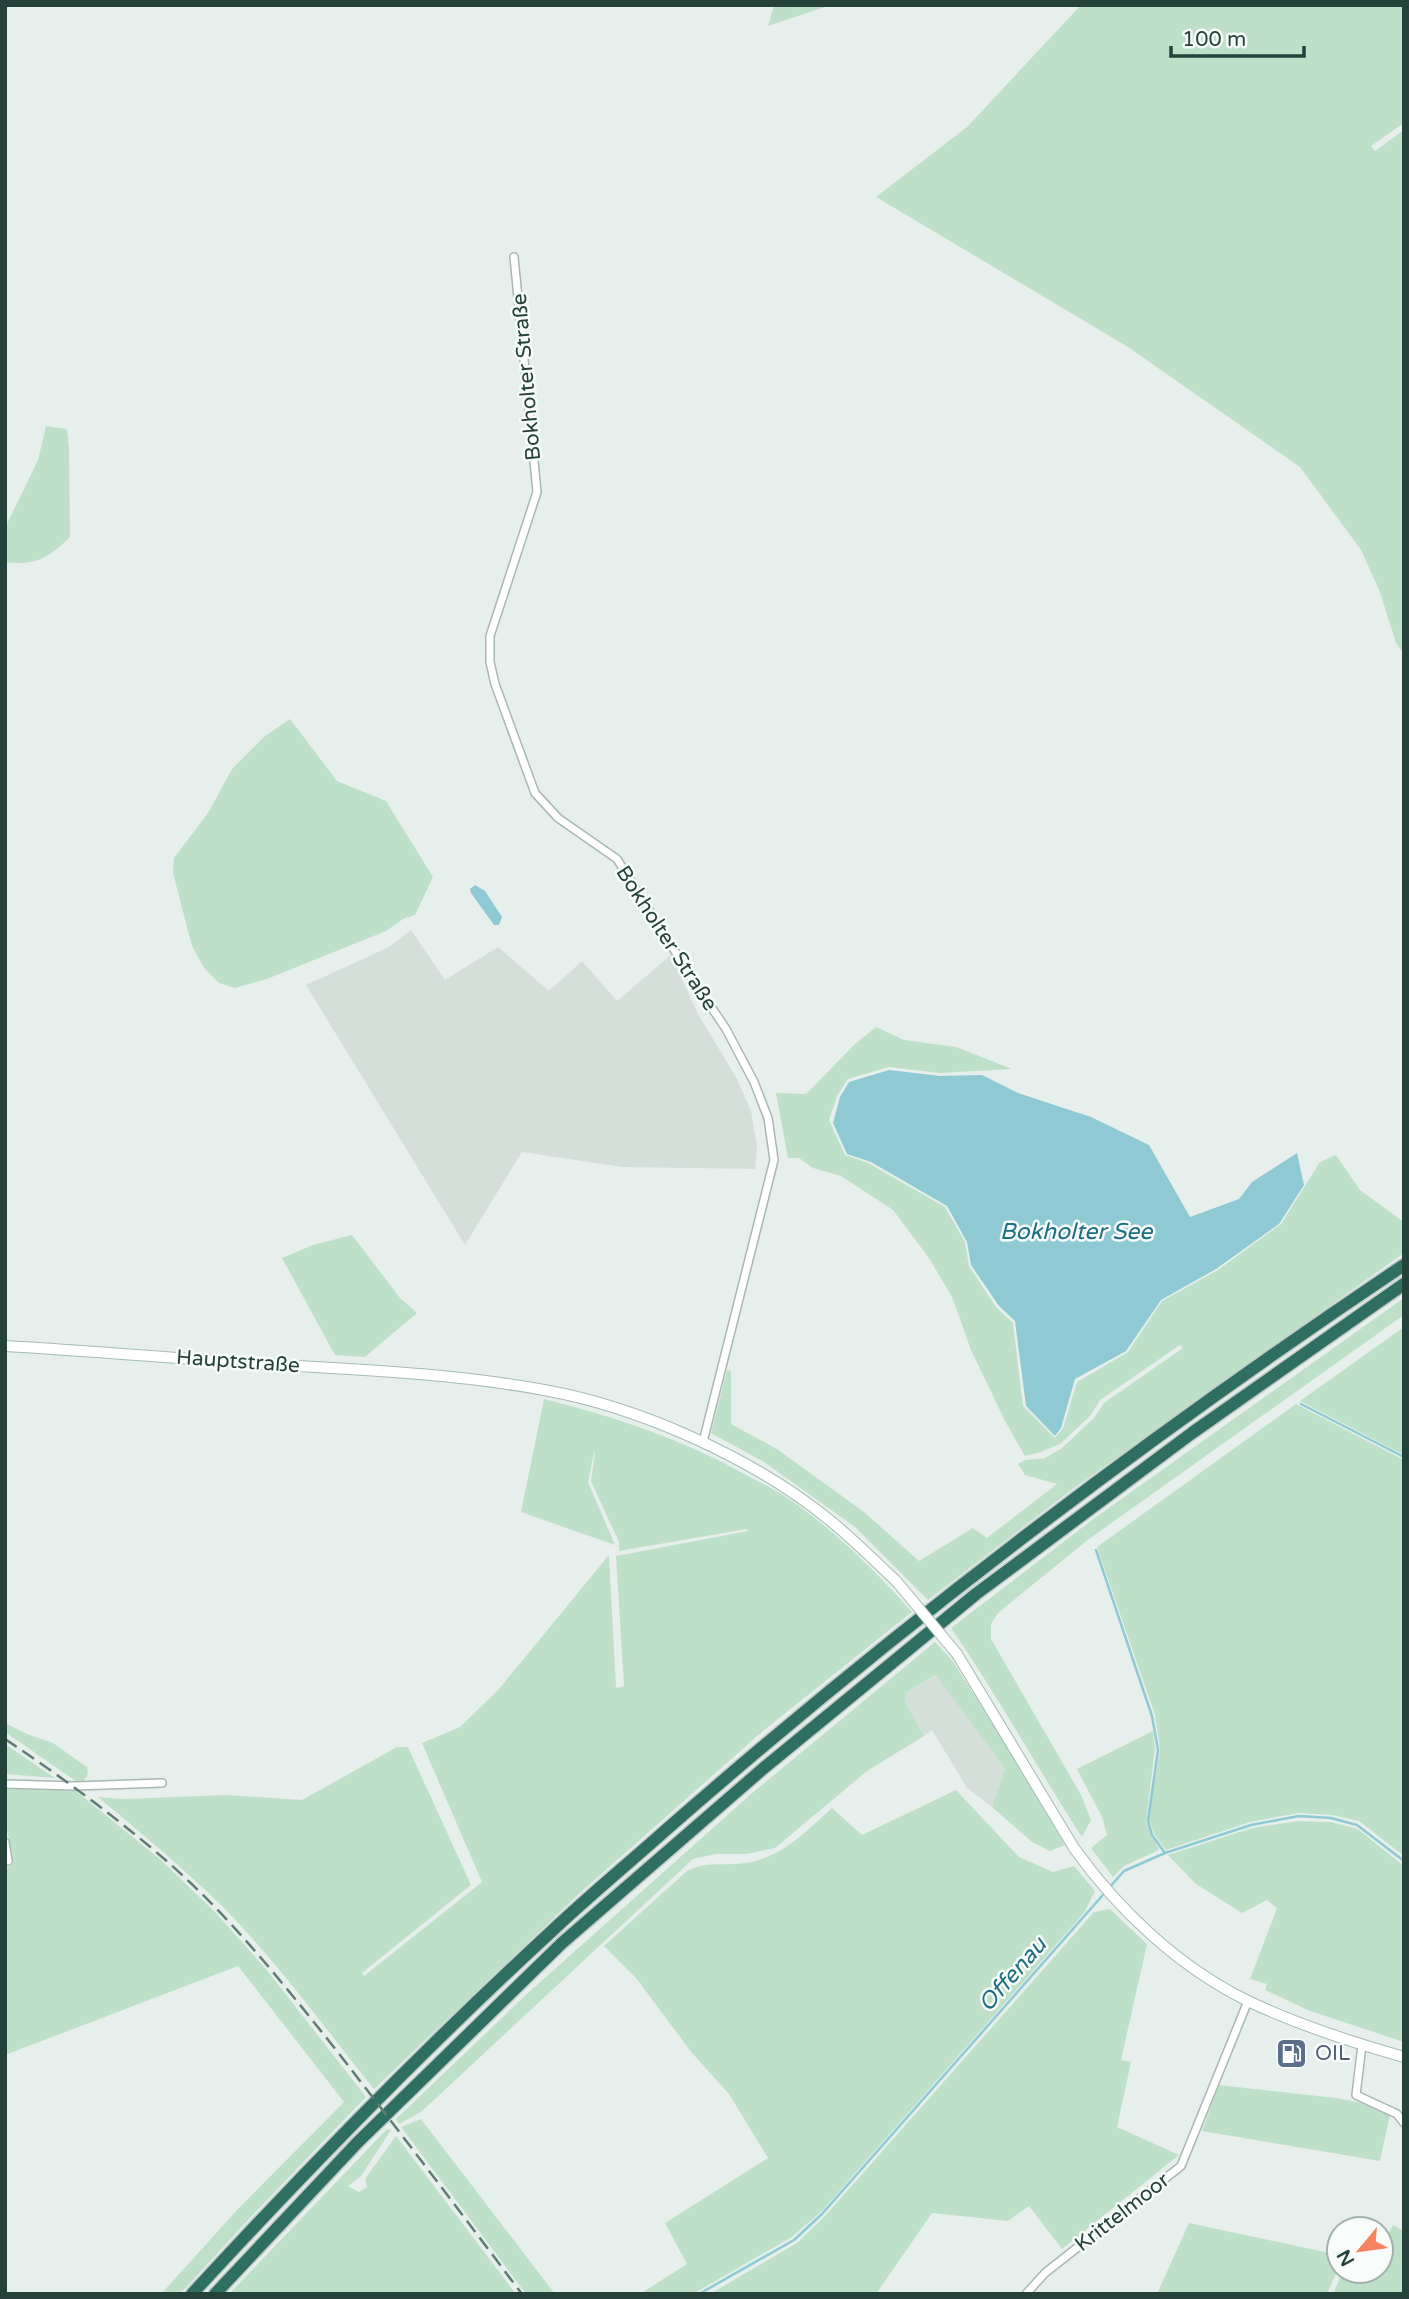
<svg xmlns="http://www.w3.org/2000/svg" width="1409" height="2299" viewBox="0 0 1409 2299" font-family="'Varela Round',sans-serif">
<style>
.built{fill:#d4dfda}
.green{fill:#bfe0c8}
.water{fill:#8ec9d4}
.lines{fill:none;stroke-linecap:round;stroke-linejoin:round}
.stream{stroke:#8ec9d4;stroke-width:2.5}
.street-casing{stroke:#a8b8b2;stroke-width:10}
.secondary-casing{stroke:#a4bbb3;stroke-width:12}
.highway-casing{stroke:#c2cac8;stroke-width:15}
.street{stroke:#fff;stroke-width:7}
.secondary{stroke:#fff;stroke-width:10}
.highway{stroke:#2f6f62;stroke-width:12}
.rail{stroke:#5f7d75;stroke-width:2.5;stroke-dasharray:14 7;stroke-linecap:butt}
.secondary-bridge-casing{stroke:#a4bbb3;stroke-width:12;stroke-linecap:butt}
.secondary-bridge{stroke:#fff;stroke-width:10}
.labels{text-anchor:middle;stroke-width:5;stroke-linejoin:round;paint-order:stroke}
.street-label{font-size:21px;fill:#24423a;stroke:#f7fbf9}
.service-label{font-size:21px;fill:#4e5e75;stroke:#f7fbf9;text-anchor:start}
.water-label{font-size:23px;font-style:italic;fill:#1c6f80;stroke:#f7fbf9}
</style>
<rect width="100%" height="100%" fill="#e6efeb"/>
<path class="built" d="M 411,930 L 445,980 L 498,947 L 549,991 L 582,961 L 617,1001 L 671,955 L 698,1014 L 736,1077 L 751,1111 L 757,1147 L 755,1169 L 622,1167 L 522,1152 L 465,1245 L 306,985 L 389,947 Z
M 937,1675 L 1005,1769 L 992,1807 L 967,1788 L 932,1730 L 924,1736 L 905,1701 L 905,1693 Z"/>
<path class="green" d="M 774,5 L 831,5 L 768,26 Z
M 1081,5 L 1404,5 L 1404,123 L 1371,146 L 1375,151 L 1404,130 L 1404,654 L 1396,643 L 1380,592 L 1361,550 L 1300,467 L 1128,347 L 876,197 L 967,127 Z
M 46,426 L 67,429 L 69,450 L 70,537 C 48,558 36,566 5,562 L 5,528 L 38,460 Z
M 290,719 L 337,781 L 386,801 L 433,877 L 415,915 L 403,919 L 386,931 L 267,979 L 235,988 L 219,983 L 204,968 L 192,946 L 173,873 L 174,858 L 208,813 L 232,769 L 264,737 Z
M 876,1027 L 904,1040 L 956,1047 L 1012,1069 L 940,1073 L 889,1067 L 848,1079 L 837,1096 L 829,1120 L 845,1155 L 868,1163 L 945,1207 L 965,1242 L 969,1266 L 996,1307 L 1013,1323 L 1023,1406 L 1055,1438 L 1063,1428 L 1077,1382 L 1128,1352 L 1162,1301 L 1218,1270 L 1281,1224 L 1320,1162 L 1336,1155 L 1360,1190 L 1404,1222 L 1404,1253 L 1070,1491 L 928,1600 L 855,1527 L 764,1462 L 711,1433 L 727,1370 L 731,1371 L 731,1424 L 777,1449 L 864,1512 L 919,1561 L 973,1528 L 987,1538 L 1057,1484 L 1025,1475 L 1018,1464 L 1025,1460 L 1045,1458 L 1062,1448 L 1094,1418 L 1104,1403 L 1183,1348 L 1180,1345 L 1100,1400 L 1090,1416 L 1060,1444 L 1041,1452 L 1025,1456 L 1005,1421 L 971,1350 L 952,1297 L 929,1258 L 893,1210 L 841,1176 L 813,1168 L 799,1158 L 788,1158 L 776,1093 L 806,1094 L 855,1044 Z
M 352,1235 L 400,1298 L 417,1313 L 365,1357 L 335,1355 L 282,1258 L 313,1245 Z
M 1404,1298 L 1404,1315 L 1089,1539 L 998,1613 L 991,1624 L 991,1639 L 1081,1795 L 1091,1820 L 1082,1837 C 1037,1768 998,1696 951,1628 L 1096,1517 Z
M 1404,1327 L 1404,1455 L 1300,1401 Z
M 544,1399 C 616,1417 684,1440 748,1476 C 761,1483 774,1489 786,1497 C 832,1528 875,1570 912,1612 L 763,1731 L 581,1892 L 374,2089 C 325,2028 278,1963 223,1907 C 183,1868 140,1832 98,1797 L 125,1799 L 226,1795 L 302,1800 L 397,1747 L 408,1747 L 471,1885 L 362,1973 L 364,1976 L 482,1882 L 422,1743 L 460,1727 L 499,1689 L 609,1555 L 616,1688 L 624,1686 L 616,1556 L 748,1531 L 747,1529 L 619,1551 L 619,1542 L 591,1481 L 595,1452 L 594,1453 L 588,1482 L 615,1545 L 521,1512 Z
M 1296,1404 L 1404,1460 L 1404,1856 L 1359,1821 L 1332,1815 L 1299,1813 L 1250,1822 L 1166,1850 L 1154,1834 L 1149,1819 L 1160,1749 L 1155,1715 L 1097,1547 Z
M 935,1642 L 952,1660 L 1005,1743 L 1065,1845 L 1050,1851 L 1032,1842 L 992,1807 L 1005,1769 L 936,1675 L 905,1693 L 905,1701 L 924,1736 L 867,1771 L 775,1848 L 747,1854 L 716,1854 L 693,1859 L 421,2112 L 399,2124 L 396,2119 L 528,1993 L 751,1794 Z
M 5,1723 L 27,1734 L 53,1743 L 87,1767 L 88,1774 L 84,1781 L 77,1782 L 5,1732 Z
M 1153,1731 L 1155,1749 L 1146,1822 L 1159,1850 L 1124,1866 L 1113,1877 L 1091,1848 L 1107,1835 L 1102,1817 L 1077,1769 Z
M 5,1744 L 55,1778 L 5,1774 Z
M 12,1786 L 76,1791 L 161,1860 L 216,1913 L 266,1969 L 366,2097 L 249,2219 L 180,2294 L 161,2294 L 237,2210 L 344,2102 L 238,1966 L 5,2055 L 5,1874 L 7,1868 L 13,1864 L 5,1817 L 5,1791 Z
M 956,1790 L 1019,1857 L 1053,1872 L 1074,1866 L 1095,1891 L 1084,1913 L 822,2211 L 792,2237 L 693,2294 L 640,2294 L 687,2264 L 665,2223 L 768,2158 L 729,2094 L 692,2053 L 636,1978 L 604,1946 L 687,1871 C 707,1860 729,1867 751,1862 C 785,1855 807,1830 832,1808 L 862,1835 Z
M 1298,1821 L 1331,1822 L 1358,1829 L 1404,1866 L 1404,2042 L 1310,2011 L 1265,1990 L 1267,1984 L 1250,1979 L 1277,1908 L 1267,1900 L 1242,1913 L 1196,1884 L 1168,1855 L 1252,1828 Z
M 1110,1909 L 1147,1944 L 1121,2060 L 1131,2062 L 1117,2127 L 1179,2155 L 1062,2249 L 1029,2206 L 1008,2221 L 932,2213 L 876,2294 L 710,2294 L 797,2243 L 825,2216 L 1094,1912 Z
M 1219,2085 L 1336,2098 L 1362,2103 L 1390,2115 L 1380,2161 L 1202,2131 Z
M 421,2119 L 555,2294 L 526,2294 L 401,2127 Z
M 387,2129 L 391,2130 L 361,2176 L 348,2186 L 359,2192 L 367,2187 L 365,2179 L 396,2136 L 516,2294 L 229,2294 Z
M 1189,2223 L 1339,2255 L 1339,2267 L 1327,2294 L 1157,2294 Z
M 1393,2225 L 1404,2231 L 1404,2294 L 1333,2294 L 1343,2271 L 1381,2271 L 1381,2238 L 1385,2240 Z"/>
<path class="water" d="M 475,885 L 485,891 L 502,917 L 499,925 L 494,925 L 471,893 L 470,889 Z
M 889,1070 L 940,1076 L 982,1075 L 1018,1093 L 1091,1117 L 1149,1145 L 1190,1217 L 1239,1199 L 1252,1182 L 1297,1153 L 1304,1185 L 1279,1224 L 1216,1269 L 1161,1300 L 1126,1351 L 1075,1379 L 1061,1428 L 1055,1436 L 1026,1406 L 1015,1321 L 999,1306 L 971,1265 L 967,1242 L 947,1206 L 871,1162 L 847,1154 L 833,1123 L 840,1097 L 849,1082 Z"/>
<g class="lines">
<path class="stream" d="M 1301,1404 L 1404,1457
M 1096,1550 L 1152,1716 L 1158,1750 L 1148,1821 L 1152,1835 L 1165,1853
M 699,2294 L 794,2240 L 822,2214 L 1124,1871 L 1165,1853 L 1251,1825 L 1299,1816 L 1331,1818 L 1357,1825 L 1404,1861"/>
<defs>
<path id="street" d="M 514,257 L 537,492 L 490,636 L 490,662 L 495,684 L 535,793 L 558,818 L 617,859 L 693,980 L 726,1029 L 754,1082 L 768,1118 L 774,1160 L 703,1442
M 5,1784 L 75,1786 L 162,1783
M 5,1842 L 8,1861
M 1362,2045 L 1356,2095 L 1397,2114 L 1404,2123
M 1026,2294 L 1045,2273 L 1181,2166 L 1248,2001"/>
<path id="secondary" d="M 5,1346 C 97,1351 189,1360 280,1365 C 368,1370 457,1374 544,1390 C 639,1407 751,1457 827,1518 C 852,1538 874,1560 897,1582
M 957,1654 L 1074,1848 C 1119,1911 1179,1967 1248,2001 C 1298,2025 1351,2042 1404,2057"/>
<path id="highway" d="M 192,2294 C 308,2168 427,2046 553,1930 C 590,1895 629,1863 667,1829 C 900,1625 1147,1437 1404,1265
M 215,2294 L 358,2142 L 562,1943 L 765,1767 L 976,1594 L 1192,1433 L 1404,1284"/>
</defs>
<use href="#street" class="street-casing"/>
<use href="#secondary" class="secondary-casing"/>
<use href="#highway" class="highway-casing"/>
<use href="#street" class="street"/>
<use href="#secondary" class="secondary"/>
<use href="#highway" class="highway"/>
<path class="rail" d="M 5,1739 C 60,1776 112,1814 162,1857 C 225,1911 277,1976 329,2041 C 394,2124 458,2209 522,2294"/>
<defs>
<path id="secondary-bridge" d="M 897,1582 L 957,1654"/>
</defs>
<use href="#secondary-bridge" class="secondary-bridge-casing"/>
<use href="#secondary-bridge" class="secondary-bridge"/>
</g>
<defs>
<symbol id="fuel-square" viewBox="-11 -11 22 22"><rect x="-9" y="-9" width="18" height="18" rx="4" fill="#5c6f8a" stroke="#f7fbf9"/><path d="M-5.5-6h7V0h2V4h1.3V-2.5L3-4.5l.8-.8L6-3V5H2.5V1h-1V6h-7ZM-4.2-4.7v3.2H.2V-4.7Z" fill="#fff"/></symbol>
</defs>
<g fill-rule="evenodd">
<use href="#fuel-square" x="1274" y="2036" width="35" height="35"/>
</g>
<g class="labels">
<g class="street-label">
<text transform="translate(526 377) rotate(-95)" y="7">Bokholter Straße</text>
<text transform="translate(667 938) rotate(57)" y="7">Bokholter Straße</text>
<text transform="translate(238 1361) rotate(4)" y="7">Hauptstraße</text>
<text transform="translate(1122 2212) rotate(-38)" y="7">Krittelmoor</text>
</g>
<g class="service-label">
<text x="1315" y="2060">OIL</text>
</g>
<g class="water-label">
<text x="1076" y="1239">Bokholter See</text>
<text transform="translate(1012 1974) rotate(-49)" y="8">Offenau</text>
</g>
</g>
<rect width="1409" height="2299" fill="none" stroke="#24423a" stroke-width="14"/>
<g transform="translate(1360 2250) rotate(241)"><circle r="33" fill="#f7fbf9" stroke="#a3b1ad" stroke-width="2"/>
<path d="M0-5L12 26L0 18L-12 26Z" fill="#f4845f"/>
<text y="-10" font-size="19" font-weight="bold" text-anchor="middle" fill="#24423a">N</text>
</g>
<path d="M1171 46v10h133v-10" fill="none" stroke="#24423a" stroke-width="3.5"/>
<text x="1182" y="46" font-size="21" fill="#24423a" stroke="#f7fbf9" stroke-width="5" paint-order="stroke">100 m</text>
</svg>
